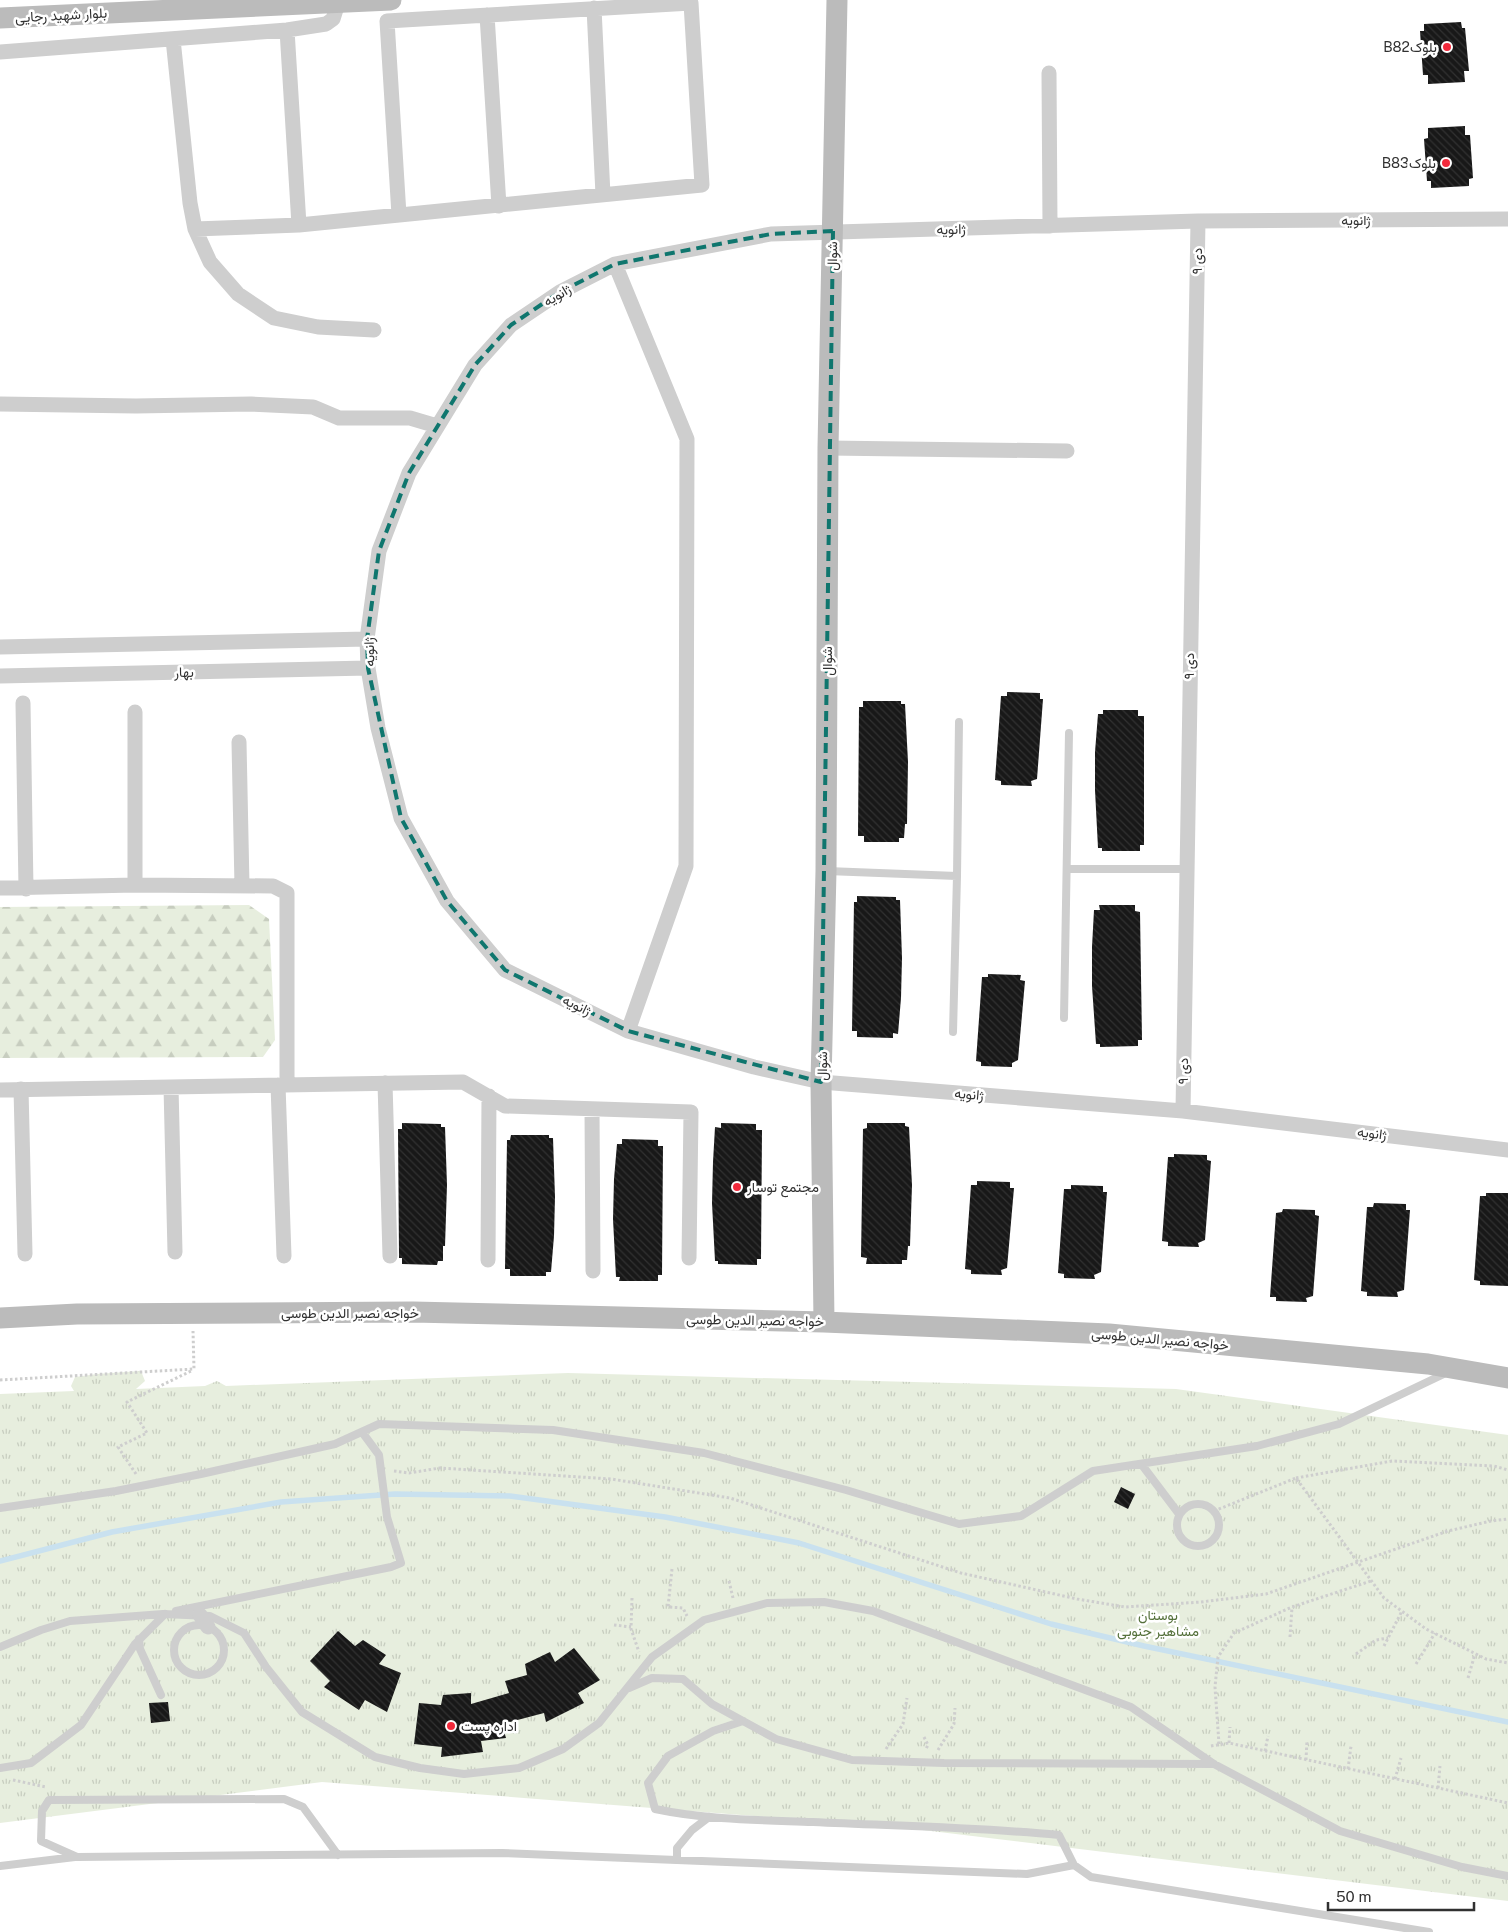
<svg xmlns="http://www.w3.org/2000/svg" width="1508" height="1932" viewBox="0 0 1508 1932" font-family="'Public Sans',Vazirmatn,sans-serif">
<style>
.grass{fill:url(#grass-tufts)}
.forest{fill:url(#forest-firs)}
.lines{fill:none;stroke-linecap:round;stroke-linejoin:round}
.stream{stroke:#c9e1ef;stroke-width:5.5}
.building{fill:url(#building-back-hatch)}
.path{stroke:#cecece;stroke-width:3;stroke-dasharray:2.5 2.5;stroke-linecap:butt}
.lane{stroke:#cecece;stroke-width:8}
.street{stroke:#cecece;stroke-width:15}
.secondary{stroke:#bbb;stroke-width:21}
.marked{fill:none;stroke:#0f766e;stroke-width:4;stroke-dasharray:10 6;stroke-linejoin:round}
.poi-dot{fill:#f2293b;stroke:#fff;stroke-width:2}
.labels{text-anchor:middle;stroke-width:5;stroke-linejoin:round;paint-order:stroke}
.street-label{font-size:14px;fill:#313131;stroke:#fff}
.poi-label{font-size:14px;fill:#313131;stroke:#fff;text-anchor:end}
.park-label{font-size:14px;fill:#54703a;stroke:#fff}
</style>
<defs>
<pattern id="grass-tufts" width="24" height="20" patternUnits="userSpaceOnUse" patternTransform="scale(1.25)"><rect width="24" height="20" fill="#e7eede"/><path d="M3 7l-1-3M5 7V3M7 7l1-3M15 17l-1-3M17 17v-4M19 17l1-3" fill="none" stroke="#c7cdbf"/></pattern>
<pattern id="forest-firs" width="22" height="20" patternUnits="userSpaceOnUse" patternTransform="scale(1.25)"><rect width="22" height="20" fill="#e7eede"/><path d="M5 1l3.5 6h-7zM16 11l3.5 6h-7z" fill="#c7cdbf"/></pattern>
<pattern id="building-back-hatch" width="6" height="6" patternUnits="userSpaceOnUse" patternTransform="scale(1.25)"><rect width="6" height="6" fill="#181818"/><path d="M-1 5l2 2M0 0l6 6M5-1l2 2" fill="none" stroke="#313131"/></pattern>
</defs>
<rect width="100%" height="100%" fill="#fff"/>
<path class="grass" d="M 141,1371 L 145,1381 L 136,1389 L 205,1386 L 217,1381 L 226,1386 L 568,1373 L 1176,1389 L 1508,1435 L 1508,1901 L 906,1828 L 322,1782 L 0,1823 L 0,1394 L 74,1391 L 71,1386 L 75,1377 L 97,1374 Z"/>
<path class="forest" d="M 249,905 L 269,919 L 275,1040 L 263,1057 L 0,1058 L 0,907 Z"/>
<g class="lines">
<path class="stream" d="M 0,1561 L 112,1532 L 281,1502 L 395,1494 L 510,1496 L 665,1517 L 799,1543 L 1051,1624 L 1144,1646 L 1508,1722"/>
</g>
<path class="building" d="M 1461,22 L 1462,28 L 1465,28 L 1469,71 L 1464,71 L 1465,82 L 1428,84 L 1428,75 L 1423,75 L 1420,31 L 1424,31 L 1424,24 Z
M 1465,126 L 1465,135 L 1470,135 L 1473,178 L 1469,179 L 1469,186 L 1431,188 L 1431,181 L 1427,181 L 1424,139 L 1428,138 L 1428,128 Z
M 1007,692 L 1040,693 L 1040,699 L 1043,699 L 1037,779 L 1031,781 L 1032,786 L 1001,785 L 1001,781 L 995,780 L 1001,696 L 1007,696 Z
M 863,701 L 901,701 L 901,704 L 905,704 L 908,762 L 907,824 L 905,824 L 904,838 L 899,838 L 899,842 L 864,842 L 864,836 L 858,836 L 859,707 L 863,707 Z
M 1103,710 L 1138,710 L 1138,716 L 1144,716 L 1144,845 L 1140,845 L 1140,851 L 1102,851 L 1102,848 L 1098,848 L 1095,790 L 1095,752 L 1098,714 L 1103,714 Z
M 857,896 L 896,897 L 896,900 L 900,900 L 902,958 L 901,998 L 898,1034 L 893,1033 L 893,1038 L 857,1037 L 857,1031 L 852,1031 L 854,902 L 857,902 Z
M 1099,905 L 1135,905 L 1135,911 L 1140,912 L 1142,1040 L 1138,1040 L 1138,1046 L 1100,1047 L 1100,1044 L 1096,1044 L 1092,986 L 1092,947 L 1094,910 L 1100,910 Z
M 988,974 L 1021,975 L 1020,980 L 1025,981 L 1018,1060 L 1012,1063 L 1012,1067 L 981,1066 L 981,1062 L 976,1061 L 982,977 L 988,977 Z
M 402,1123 L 441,1124 L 441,1127 L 445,1127 L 447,1185 L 445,1246 L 443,1246 L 443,1261 L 438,1261 L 437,1265 L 402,1264 L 402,1258 L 399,1258 L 398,1129 L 402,1129 Z
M 721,1123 L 756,1124 L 756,1130 L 762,1130 L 761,1259 L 757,1259 L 757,1265 L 718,1264 L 718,1261 L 715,1261 L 712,1203 L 713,1162 L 715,1127 L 721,1128 Z
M 867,1123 L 905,1123 L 905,1126 L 909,1127 L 912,1185 L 910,1246 L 908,1246 L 907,1260 L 902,1260 L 902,1264 L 866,1264 L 867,1258 L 861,1257 L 863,1129 L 867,1128 Z
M 511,1135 L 549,1135 L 549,1138 L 553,1138 L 555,1197 L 554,1236 L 551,1272 L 546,1272 L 546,1276 L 510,1276 L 510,1269 L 505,1269 L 507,1140 L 510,1140 Z
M 622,1139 L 658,1140 L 658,1146 L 663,1146 L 662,1275 L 658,1275 L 658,1281 L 619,1281 L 620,1277 L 616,1277 L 613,1219 L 614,1179 L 617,1144 L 622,1144 Z
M 1174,1154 L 1207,1155 L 1207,1160 L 1211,1161 L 1205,1240 L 1198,1243 L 1199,1247 L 1168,1246 L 1168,1242 L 1162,1241 L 1168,1157 L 1174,1157 Z
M 977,1181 L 1010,1182 L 1010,1188 L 1014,1188 L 1007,1268 L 1001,1270 L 1002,1275 L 971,1274 L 971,1270 L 965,1269 L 971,1185 L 977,1185 Z
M 1071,1185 L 1103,1186 L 1103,1192 L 1107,1192 L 1101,1272 L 1094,1275 L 1095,1279 L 1064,1278 L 1064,1274 L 1058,1273 L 1064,1189 L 1071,1189 Z
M 1486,1193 L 1508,1193 L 1508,1286 L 1480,1285 L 1480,1281 L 1474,1280 L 1480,1196 L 1486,1196 Z
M 1374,1203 L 1406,1204 L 1406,1210 L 1410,1210 L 1404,1290 L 1397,1292 L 1398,1297 L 1367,1296 L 1367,1292 L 1361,1291 L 1367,1207 L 1373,1207 Z
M 1283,1209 L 1315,1210 L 1315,1215 L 1319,1216 L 1313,1296 L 1306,1298 L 1307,1302 L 1276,1301 L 1276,1297 L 1270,1297 L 1276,1213 L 1282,1212 Z
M 1121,1487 L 1135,1494 L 1128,1509 L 1114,1502 Z
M 338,1631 L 355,1646 L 363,1640 L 386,1655 L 379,1664 L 401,1673 L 387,1712 L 365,1700 L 359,1710 L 324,1687 L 330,1681 L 310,1661 Z
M 574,1648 L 600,1680 L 578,1693 L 584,1703 L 546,1722 L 544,1713 L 502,1724 L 506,1738 L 481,1741 L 483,1752 L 441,1757 L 442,1747 L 414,1744 L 419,1703 L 441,1705 L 443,1695 L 471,1693 L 471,1704 L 509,1693 L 505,1681 L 527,1675 L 525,1664 L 550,1652 L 555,1662 Z
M 168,1702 L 170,1721 L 151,1723 L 149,1703 Z"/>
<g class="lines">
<path class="path" d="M 0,1380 L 194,1369 L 193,1331
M 394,1471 L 409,1473 L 440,1468 L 611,1479 L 730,1498 L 961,1573 L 1077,1599 L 1125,1607 L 1201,1602 L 1266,1594 L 1448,1531 L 1491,1521 L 1508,1519
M 136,1474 L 118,1447 L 147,1433 L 127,1402 L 191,1371
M 1296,1478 L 1392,1461 L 1494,1466 L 1508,1470
M 1214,1511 L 1296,1478 L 1384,1598 L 1426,1629 L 1486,1659 L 1508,1663
M 672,1569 L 668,1607 L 683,1608 L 687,1616
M 729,1581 L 733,1598
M 632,1598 L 631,1629 L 639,1652
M 614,1625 L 631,1627
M 1290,1637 L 1292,1607
M 1384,1646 L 1402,1611
M 1356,1654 L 1376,1640 L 1388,1638
M 1416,1664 L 1435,1633
M 1468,1678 L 1475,1654
M 924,1737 L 928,1745 L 926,1749
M 1229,1743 L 1230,1727
M 1219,1744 L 1215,1687 L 1218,1657 L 1234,1633 L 1292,1607 L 1371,1581
M 1211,1746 L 1229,1743 L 1508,1803
M 886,1749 L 903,1724 L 907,1698
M 938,1750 L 954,1724 L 955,1708
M 1265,1751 L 1268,1736
M 1306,1760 L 1307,1740
M 1348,1769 L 1351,1746
M 1395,1779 L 1401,1758
M 13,1780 L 46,1787
M 1438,1788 L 1440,1766"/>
<path class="lane" d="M 1067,869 L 1186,869
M 827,871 L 957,876
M 1064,1018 L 1069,733
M 953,1032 L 957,876 L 959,722
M 1142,1465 L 1179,1514
M1177 1525a21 21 0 1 1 42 0a21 21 0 1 1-42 0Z
M 0,1508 L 116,1491 L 201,1474 L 335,1444 L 379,1424 L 553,1430 L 704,1453 L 846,1490 L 959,1524 L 1021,1516 L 1093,1471 L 1257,1446 L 1339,1424 L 1446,1373
M 176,1611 L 391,1567 L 401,1563 L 387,1517 L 379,1455 L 362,1432
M174 1650a25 25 0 1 1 50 0a25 25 0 1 1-50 0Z
M 139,1639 L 140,1649 L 161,1695
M 0,1647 L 41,1630 L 70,1621 L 163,1614 L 210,1616 L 244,1633 L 266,1667 L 302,1712 L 375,1757 L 420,1768 L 464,1774 L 519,1768 L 563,1749 L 599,1723 L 652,1657 L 704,1620 L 767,1603 L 824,1602 L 873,1611 L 1131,1707 L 1214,1764 L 1340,1831 L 1462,1867 L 1508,1876
M 629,1688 L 652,1678 L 683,1679 L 712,1704 L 776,1739 L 852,1760 L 944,1763 L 1214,1764
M 743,1721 L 713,1731 L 668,1756 L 648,1783 L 655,1809 C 707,1820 760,1820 813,1822 C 895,1826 977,1827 1059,1835 L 1074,1865
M 0,1768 L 31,1763 L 81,1725 L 135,1644 L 165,1614
M 338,1855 L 303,1807 L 284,1799 L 49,1800 L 42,1811 L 41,1841 L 77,1857 L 502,1853 L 1027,1874 L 1074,1865 L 1091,1877 L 1429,1932
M 677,1860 L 677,1848 L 692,1830 L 709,1817
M 0,1866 L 75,1857"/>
<path class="street" d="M 594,8 L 603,195
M 487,15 L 499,206
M 287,30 L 299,225
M 173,39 L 190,203 L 195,229 L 210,262 L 238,294 L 274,318 L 318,327 L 374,330
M 0,52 L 287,30 L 326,24 L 333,19 L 338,3
M 1049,73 L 1050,226
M 1508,219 L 1198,221 L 771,234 L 615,264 L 560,292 L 511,325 L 475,365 L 409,473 L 379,551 L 367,639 L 368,668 L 378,728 L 401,818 L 447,901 L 505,970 L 628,1031 L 754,1067 L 821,1082 L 1183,1111 L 1508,1150
M 195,229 L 299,225 L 702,185 L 691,3 L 387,21 L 399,215
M 615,264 L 687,439 L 686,866 L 628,1031
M 0,404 L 136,406 L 251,404 L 313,407 L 339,418 L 410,418 L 437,426
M 828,448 L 1067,451
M 0,647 L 367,639
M 0,676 L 368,668
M 23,703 L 26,889
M 239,742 L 242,886
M 135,885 L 135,712
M 0,888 L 135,885 L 273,886 L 287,893 L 287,1085
M 385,1083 L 390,1256
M 278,1085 L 284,1256
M 171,1087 L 175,1252
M 21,1089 L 25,1254
M 0,1090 L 463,1082 L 505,1106 L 691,1112 L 689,1258
M 592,1109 L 593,1271
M 1183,1111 L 1198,221
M 488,1260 L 489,1096
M 200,1615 L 208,1627"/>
<path class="secondary" d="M 0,18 L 391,0
M 0,1318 L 77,1314 L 413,1312 L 824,1322 L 1109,1334 L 1428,1364 L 1508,1378
M 824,1322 L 821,1082 L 826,871 L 828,448 L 837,0"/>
</g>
<path class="marked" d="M 833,231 L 821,1082 L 628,1031 L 505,970 L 447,901 L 401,818 L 368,668 L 367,639 L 379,551 L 409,473 L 475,365 L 511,325 L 560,292 L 615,264 L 771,234 Z"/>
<g class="poi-dot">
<circle cx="1447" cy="47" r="5"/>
<circle cx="1446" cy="163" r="5"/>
<circle cx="737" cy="1187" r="5"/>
<circle cx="451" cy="1726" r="5"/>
</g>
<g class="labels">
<g class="street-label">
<text transform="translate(61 15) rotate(-3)" y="5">بلوار شهید رجایی</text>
<text x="1356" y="225">ژانویه</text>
<text transform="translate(951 229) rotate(-1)" y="5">ژانویه</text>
<text transform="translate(832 256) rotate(-89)" y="5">شوال</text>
<text transform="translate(1197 261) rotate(-89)" y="5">۹ دی</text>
<text transform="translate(557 295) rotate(-31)" y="5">ژانویه</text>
<text transform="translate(369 652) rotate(-91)" y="5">ژانویه</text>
<text transform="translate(827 661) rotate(-90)" y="5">شوال</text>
<text transform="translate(1189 666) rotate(-89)" y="5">۹ دی</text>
<text transform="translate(184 672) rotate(-1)" y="5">بهار</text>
<text transform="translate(577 1005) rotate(26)" y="5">ژانویه</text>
<text transform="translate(822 1066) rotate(-89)" y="5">شوال</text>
<text transform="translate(1183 1071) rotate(-89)" y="5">۹ دی</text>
<text transform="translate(969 1094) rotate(5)" y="5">ژانویه</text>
<text transform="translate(1372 1133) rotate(7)" y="5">ژانویه</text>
<text x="350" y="1318">خواجه نصیر الدین طوسی</text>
<text transform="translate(755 1320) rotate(1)" y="5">خواجه نصیر الدین طوسی</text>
<text transform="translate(1160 1339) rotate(5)" y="5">خواجه نصیر الدین طوسی</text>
</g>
<g class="poi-label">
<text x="1437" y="52">B82بلوک</text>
<text x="1436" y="168">B83بلوک</text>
<text x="747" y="1192" text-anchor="start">مجتمع توسار</text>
<text x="461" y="1731" text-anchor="start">اداره پست</text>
</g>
<g class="park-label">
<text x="1158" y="1620">بوستان<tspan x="1158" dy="16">مشاهیر جنوبی</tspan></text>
</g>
</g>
<path d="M1328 1902v8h146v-8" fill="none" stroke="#313131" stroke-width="2.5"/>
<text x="1336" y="1902" font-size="15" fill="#313131" stroke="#ffffff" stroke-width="4" paint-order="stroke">50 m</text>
</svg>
